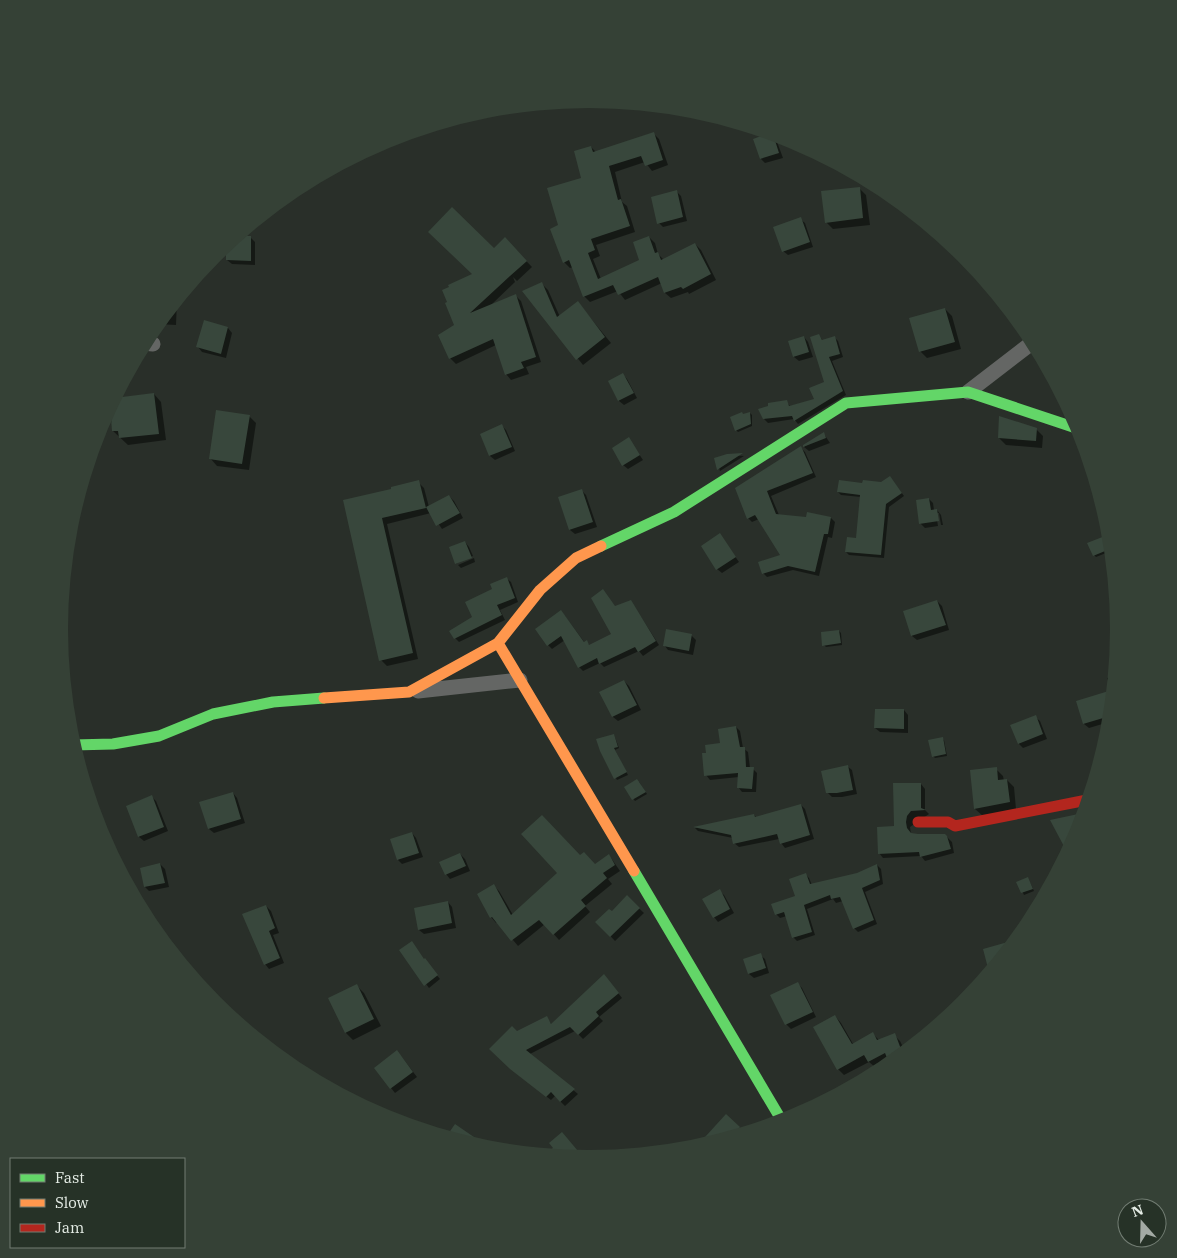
<svg xmlns="http://www.w3.org/2000/svg" width="1177" height="1258" viewBox="0 0 1177 1258" font-family="'IBM Plex Serif',serif">
<style>
.shadow{fill:#0007}
.building{fill:#38473c}
.lines{fill:none;stroke-linecap:round;stroke-linejoin:round}
.street{stroke:#646664;stroke-width:15}
.fast{stroke:#63d668;stroke-width:11}
.slow{stroke:#ff974d;stroke-width:11}
.jam{stroke:#b3261e;stroke-width:11}
</style>
<rect width="100%" height="100%" fill="#292f29"/>
<path class="shadow" d="M 653,133 L 659,139 L 668,165 L 652,171 L 645,162 L 615,172 L 622,202 L 627,206 L 635,232 L 596,245 L 600,256 L 593,259 L 601,279 L 641,261 L 649,237 L 655,243 L 658,254 L 664,260 L 695,244 L 701,250 L 716,280 L 689,294 L 688,292 L 671,298 L 665,293 L 662,283 L 625,300 L 618,291 L 590,302 L 584,296 L 573,267 L 570,268 L 564,262 L 560,226 L 582,178 L 591,147 L 596,152 Z
M 772,134 L 776,139 L 783,158 L 765,163 L 761,159 L 754,140 Z
M 301,185 L 296,197 L 289,193 L 294,188 Z
M 859,188 L 866,195 L 870,225 L 833,229 L 826,222 Z
M 676,191 L 681,196 L 687,221 L 663,227 L 659,223 Z
M 800,219 L 805,223 L 813,247 L 788,255 L 783,251 Z
M 251,238 L 255,242 L 255,265 L 232,264 L 227,260 Z
M 505,239 L 532,267 L 517,281 L 513,277 L 515,282 L 490,306 L 515,295 L 521,301 L 541,362 L 526,367 L 529,374 L 511,380 L 506,374 L 496,345 L 456,364 L 450,358 L 456,326 L 474,275 L 494,249 Z
M 541,283 L 548,290 L 560,317 L 578,303 L 611,343 L 583,365 L 524,291 Z
M 177,300 L 176,325 L 157,324 Z
M 945,309 L 952,316 L 961,349 L 927,358 L 920,351 Z
M 204,322 L 228,328 L 232,333 L 226,358 L 202,352 L 198,347 Z
M 819,335 L 823,341 L 834,337 L 838,341 L 843,357 L 832,361 L 846,395 L 798,424 L 794,419 L 768,423 L 764,419 L 786,402 L 790,406 L 815,400 L 826,383 Z
M 804,337 L 808,342 L 813,357 L 799,361 L 794,357 L 790,341 Z
M 623,375 L 627,379 L 637,398 L 624,405 L 619,401 L 609,382 Z
M 154,394 L 161,402 L 166,440 L 128,445 L 113,431 L 112,423 L 107,417 Z
M 750,413 L 752,415 L 752,426 L 738,432 L 736,430 L 744,415 Z
M 249,416 L 256,423 L 249,470 L 217,466 L 210,458 Z
M 502,426 L 506,430 L 515,451 L 495,460 L 490,456 L 481,435 Z
M 1036,429 L 1043,436 L 1042,448 L 1006,445 L 999,438 Z
M 824,434 L 830,443 L 809,451 L 804,447 Z
M 629,439 L 643,460 L 628,469 L 623,465 Z
M 801,448 L 805,452 L 816,477 L 771,496 L 779,515 L 807,518 L 831,518 L 835,522 L 832,538 L 828,537 L 819,576 L 793,570 L 767,577 L 763,573 L 782,556 L 759,519 L 752,522 L 748,518 L 736,489 Z
M 729,455 L 744,456 L 720,471 L 716,459 Z
M 893,481 L 904,496 L 889,507 L 884,558 L 849,555 L 846,552 L 857,539 L 861,497 L 841,495 L 838,492 L 863,485 L 881,484 Z
M 418,482 L 424,488 L 429,507 L 449,496 L 454,501 L 463,518 L 442,529 L 431,513 L 387,524 L 418,659 L 387,666 L 381,660 L 344,501 L 393,490 Z
M 582,491 L 586,495 L 597,527 L 575,534 L 570,530 L 560,498 Z
M 929,499 L 933,503 L 934,510 L 937,510 L 941,515 L 943,525 L 941,525 L 939,513 L 936,513 L 938,526 L 925,528 L 920,523 Z
M 720,535 L 739,562 L 722,573 L 717,569 Z
M 1105,537 L 1111,551 L 1096,557 L 1094,555 Z
M 465,542 L 469,547 L 473,556 L 457,562 L 457,564 L 450,548 Z
M 474,558 L 475,562 L 461,568 L 458,565 Z
M 506,578 L 511,582 L 518,602 L 500,610 L 505,620 L 459,642 L 455,638 L 474,618 L 494,589 Z
M 62,595 L 65,617 L 60,618 Z
M 937,601 L 942,606 L 949,630 L 917,640 L 912,636 L 904,611 Z
M 634,606 L 659,645 L 643,656 L 639,651 L 604,667 L 600,663 L 583,671 L 579,667 L 565,640 L 552,649 L 548,645 L 565,616 L 585,643 L 586,642 L 590,646 L 613,635 Z
M 839,631 L 841,633 L 842,645 L 826,647 L 824,645 Z
M 691,635 L 696,640 L 693,655 L 668,650 L 664,645 Z
M 1114,676 L 1109,722 L 1089,728 L 1084,724 L 1078,702 L 1112,692 L 1107,678 Z
M 624,681 L 629,686 L 641,710 L 618,721 L 613,717 L 601,693 Z
M 904,710 L 908,715 L 908,733 L 880,732 L 875,728 Z
M 1035,717 L 1040,721 L 1047,739 L 1023,748 L 1019,744 L 1012,726 Z
M 736,727 L 740,731 L 743,748 L 748,752 L 750,768 L 753,769 L 757,773 L 756,792 L 742,792 L 738,787 L 739,777 L 710,780 L 706,775 L 707,754 L 722,744 Z
M 614,735 L 619,748 L 615,750 L 628,775 L 617,780 L 601,750 Z
M 942,739 L 944,740 L 947,756 L 935,758 L 933,756 Z
M 847,766 L 852,770 L 857,794 L 842,797 L 832,797 L 827,792 Z
M 996,769 L 1003,776 L 1004,781 L 1007,780 L 1014,787 L 1016,809 L 983,816 L 975,809 L 972,771 Z
M 639,782 L 647,794 L 635,801 L 625,788 Z
M 921,784 L 925,789 L 925,810 L 929,814 L 910,827 L 911,834 L 947,837 L 952,842 L 954,853 L 925,861 L 921,856 L 883,858 L 879,853 Z
M 233,793 L 237,798 L 245,823 L 214,833 L 209,829 Z
M 151,796 L 156,801 L 168,831 L 144,841 L 139,837 L 127,806 Z
M 801,805 L 805,809 L 814,839 L 785,848 L 781,843 L 779,839 L 739,847 L 734,843 L 733,838 L 698,831 L 695,828 L 754,815 L 757,818 Z
M 412,833 L 416,838 L 423,857 L 402,864 L 398,860 Z
M 460,854 L 465,859 L 470,871 L 450,879 L 446,874 Z
M 609,855 L 620,871 L 608,879 L 612,884 L 585,906 L 590,912 L 559,940 L 545,924 L 518,946 L 498,922 L 496,923 L 491,917 L 494,886 L 499,891 L 513,915 L 580,857 L 595,865 Z
M 160,864 L 165,869 L 169,887 L 149,891 L 145,887 Z
M 877,865 L 881,869 L 883,884 L 865,892 L 877,924 L 858,932 L 854,928 L 843,901 L 836,903 L 833,899 L 807,909 L 815,935 L 797,941 L 793,937 L 787,916 L 780,918 L 776,914 L 797,897 L 805,874 L 809,878 L 812,885 L 857,874 Z
M 1028,878 L 1034,891 L 1024,895 L 1018,882 Z
M 719,891 L 724,895 L 734,913 L 718,922 L 714,917 Z
M 627,897 L 644,913 L 615,941 L 597,922 L 612,913 Z
M 448,902 L 452,907 L 456,928 L 424,934 L 419,930 Z
M 266,906 L 271,911 L 279,933 L 273,935 L 284,963 L 269,969 L 265,964 Z
M 401,950 L 424,960 L 440,979 L 429,988 Z
M 760,955 L 765,959 L 769,973 L 754,978 L 749,974 Z
M 608,980 L 622,998 L 599,1017 L 603,1021 L 583,1039 L 575,1031 L 530,1054 L 578,1094 L 565,1106 L 555,1096 L 551,1100 L 516,1073 L 517,1033 L 546,1017 L 552,1025 Z
M 798,984 L 802,988 L 816,1017 L 791,1029 L 786,1024 L 772,996 Z
M 357,986 L 364,993 L 381,1026 L 353,1040 L 346,1033 L 330,999 Z
M 835,1016 L 841,1023 L 853,1044 L 873,1034 L 880,1041 L 894,1035 L 900,1041 L 905,1051 L 893,1061 L 890,1059 L 875,1067 L 869,1062 L 844,1075 L 838,1069 L 815,1028 Z
M 401,1056 L 417,1077 L 395,1093 L 375,1068 Z
M 726,1115 L 744,1133 L 697,1147 Z
M 569,1141 L 584,1158 L 547,1155 L 555,1148 Z"/>
<path class="building" d="M 654,132 L 663,160 L 645,166 L 641,156 L 609,166 L 618,200 L 621,199 L 630,226 L 591,239 L 595,250 L 588,253 L 598,279 L 639,260 L 633,242 L 649,236 L 655,253 L 658,252 L 661,260 L 695,243 L 711,274 L 683,289 L 681,287 L 664,293 L 658,277 L 618,295 L 613,285 L 583,297 L 569,260 L 563,263 L 550,229 L 558,225 L 547,188 L 581,178 L 574,151 L 591,146 L 593,152 Z
M 770,133 L 773,134 L 779,153 L 760,159 L 753,139 Z
M 860,187 L 863,218 L 825,223 L 821,191 Z
M 677,190 L 683,217 L 657,224 L 651,197 Z
M 452,207 L 494,248 L 505,237 L 527,261 L 510,276 L 510,275 L 510,276 L 470,313 L 516,294 L 536,357 L 521,362 L 524,368 L 505,375 L 493,339 L 449,359 L 438,335 L 454,325 L 445,303 L 447,302 L 442,290 L 449,287 L 448,285 L 472,274 L 428,232 Z
M 801,217 L 810,242 L 782,252 L 773,227 Z
M 236,236 L 251,236 L 251,261 L 226,260 L 226,244 Z
M 542,282 L 557,317 L 578,301 L 605,337 L 576,360 L 522,291 Z
M 945,308 L 955,342 L 919,352 L 909,318 Z
M 204,320 L 228,327 L 221,354 L 196,347 Z
M 819,334 L 822,340 L 835,336 L 840,354 L 829,357 L 843,391 L 794,421 L 792,416 L 763,419 L 758,409 L 768,406 L 768,403 L 787,400 L 791,412 L 789,406 L 814,399 L 809,388 L 824,382 L 810,337 Z
M 804,336 L 809,352 L 793,357 L 788,341 Z
M 623,373 L 634,393 L 618,401 L 608,381 Z
M 154,393 L 159,434 L 119,438 L 118,431 L 112,431 L 111,418 L 103,418 L 114,398 Z
M 216,410 L 250,415 L 242,464 L 209,459 Z
M 742,412 L 743,414 L 750,412 L 751,424 L 735,431 L 730,417 Z
M 999,416 L 1037,428 L 1036,441 L 998,438 Z
M 502,424 L 512,447 L 489,456 L 480,434 Z
M 824,432 L 826,438 L 803,447 L 803,445 Z
M 629,437 L 640,455 L 622,466 L 612,448 Z
M 801,446 L 813,473 L 767,491 L 776,514 L 806,517 L 807,512 L 831,517 L 828,534 L 824,534 L 815,572 L 788,566 L 762,574 L 758,562 L 780,555 L 755,515 L 747,519 L 735,488 Z
M 743,453 L 717,470 L 714,458 L 727,454 Z
M 890,476 L 902,493 L 886,504 L 881,555 L 845,552 L 847,537 L 856,538 L 860,495 L 837,492 L 839,480 L 862,483 L 863,480 L 881,482 Z
M 419,480 L 426,508 L 382,518 L 413,653 L 379,661 L 343,500 L 391,489 L 391,487 Z
M 582,489 L 593,522 L 569,530 L 558,497 Z
M 449,495 L 460,513 L 436,526 L 426,507 Z
M 929,498 L 931,510 L 937,509 L 939,521 L 919,524 L 916,500 Z
M 720,533 L 736,557 L 716,570 L 701,546 Z
M 1105,536 L 1110,549 L 1093,556 L 1087,543 Z
M 465,541 L 472,558 L 455,564 L 449,547 Z
M 507,577 L 515,598 L 497,605 L 502,615 L 454,639 L 449,631 L 472,617 L 465,602 L 492,589 L 490,584 Z
M 603,589 L 615,606 L 631,600 L 656,641 L 638,652 L 635,647 L 599,664 L 597,658 L 578,668 L 561,636 L 547,646 L 535,629 L 561,610 L 584,642 L 587,640 L 589,645 L 611,634 L 591,598 Z
M 937,600 L 946,625 L 911,636 L 903,611 Z
M 666,629 L 692,634 L 689,651 L 663,646 Z
M 839,630 L 841,643 L 822,646 L 821,632 Z
M 624,680 L 637,705 L 612,717 L 599,692 Z
M 1112,690 L 1110,716 L 1083,724 L 1076,701 Z
M 875,709 L 904,709 L 904,729 L 874,728 Z
M 1036,715 L 1043,734 L 1018,744 L 1010,725 Z
M 736,726 L 740,747 L 745,747 L 746,767 L 754,767 L 752,789 L 737,788 L 738,773 L 704,776 L 702,753 L 706,753 L 705,745 L 720,743 L 718,729 Z
M 614,734 L 618,747 L 614,748 L 627,772 L 614,779 L 600,751 L 596,739 Z
M 943,737 L 946,754 L 932,757 L 928,740 Z
M 848,765 L 853,790 L 837,793 L 826,793 L 821,771 Z
M 997,767 L 998,780 L 1007,779 L 1010,802 L 974,809 L 970,770 Z
M 637,779 L 646,792 L 632,800 L 624,787 Z
M 893,783 L 921,783 L 921,808 L 926,810 L 911,811 L 907,816 L 906,822 L 907,828 L 911,833 L 918,834 L 945,834 L 947,836 L 951,849 L 920,857 L 919,852 L 878,854 L 877,827 L 894,826 Z
M 233,792 L 241,819 L 208,829 L 199,802 Z
M 152,795 L 164,827 L 138,837 L 126,806 Z
M 801,804 L 810,835 L 780,844 L 777,834 L 733,844 L 731,835 L 693,827 L 754,814 L 755,817 Z
M 1083,813 L 1078,832 L 1067,852 L 1050,820 Z
M 542,815 L 580,855 L 584,852 L 595,864 L 609,854 L 615,865 L 603,873 L 607,878 L 581,900 L 586,906 L 553,935 L 539,920 L 511,941 L 492,917 L 490,918 L 477,894 L 494,884 L 511,915 L 557,873 L 521,834 Z
M 412,832 L 419,853 L 397,860 L 390,839 Z
M 460,853 L 466,866 L 445,875 L 439,862 Z
M 160,863 L 165,883 L 144,887 L 140,868 Z
M 877,864 L 880,880 L 862,888 L 874,920 L 853,929 L 840,897 L 831,899 L 830,895 L 804,905 L 812,932 L 792,938 L 784,912 L 775,915 L 771,904 L 795,896 L 789,879 L 806,873 L 810,884 L 857,873 Z
M 1028,877 L 1033,889 L 1021,893 L 1016,882 Z
M 720,889 L 730,909 L 713,918 L 702,899 Z
M 627,895 L 640,908 L 610,937 L 595,922 L 609,909 L 612,911 Z
M 448,901 L 452,923 L 418,930 L 414,908 Z
M 266,905 L 275,928 L 269,931 L 280,958 L 264,965 L 242,914 Z
M 1015,940 L 1004,954 L 989,972 L 983,949 Z
M 412,941 L 424,959 L 425,958 L 438,975 L 424,986 L 399,950 Z
M 761,953 L 766,968 L 748,974 L 743,959 Z
M 604,974 L 619,993 L 596,1012 L 599,1016 L 578,1035 L 570,1027 L 526,1050 L 575,1089 L 560,1102 L 551,1092 L 546,1097 L 510,1069 L 489,1049 L 512,1026 L 517,1031 L 547,1016 L 551,1024 Z
M 798,982 L 813,1012 L 785,1025 L 770,995 Z
M 357,984 L 374,1019 L 345,1033 L 328,998 Z
M 835,1015 L 852,1044 L 873,1032 L 877,1040 L 895,1033 L 902,1052 L 887,1058 L 885,1053 L 868,1062 L 864,1055 L 837,1070 L 813,1027 Z
M 397,1050 L 413,1072 L 390,1089 L 374,1068 Z
M 726,1114 L 740,1127 L 731,1137 L 695,1148 Z
M 455,1124 L 487,1146 L 486,1149 L 446,1137 Z
M 562,1132 L 584,1158 L 545,1154 L 553,1148 L 549,1143 Z"/>
<g class="lines">
<path class="street" d="M 143,343 L 153,344
M 968,392 L 1033,342
M 418,691 L 520,680"/>
<path class="fast" d="M 601,546 L 674,512 L 846,403 L 968,392 L 1079,429
M 73,745 L 113,744 L 159,736 L 213,714 L 273,702 L 324,698
M 634,871 L 782,1121"/>
<path class="slow" d="M 498,643 L 634,871
M 324,698 L 409,692 L 498,643 L 540,590 L 576,558 L 601,546"/>
<path class="jam" d="M 918,822 L 948,822 L 955,826 L 1087,800"/>
</g>
<path d="M0 0H1177V1258H0ZM68 629a521 521 0 1 1 1042 0a521 521 0 1 1-1042 0Z" fill="#354136" fill-rule="evenodd"/>
<rect x="10" y="1158" width="175" height="90" fill="#263227" stroke="#727d73"/>
<rect x="20" y="1174" width="25" height="8" fill="#63d668" stroke="#727d73"/>
<text x="55" y="1183" font-size="15" fill="#e5ede6">Fast</text>
<rect x="20" y="1199" width="25" height="8" fill="#ff974d" stroke="#727d73"/>
<text x="55" y="1208" font-size="15" fill="#e5ede6">Slow</text>
<rect x="20" y="1224" width="25" height="8" fill="#b3261e" stroke="#727d73"/>
<text x="55" y="1233" font-size="15" fill="#e5ede6">Jam</text>
<g transform="translate(1142 1223) rotate(340)"><circle r="24" fill="#263227" stroke="#727d73"/>
<path d="M0-4L9 19L0 12L-9 19Z" fill="#a3aaa4"/>
<text y="-8" font-size="14" font-weight="bold" text-anchor="middle" fill="#e5ede6">N</text>
</g>
</svg>
